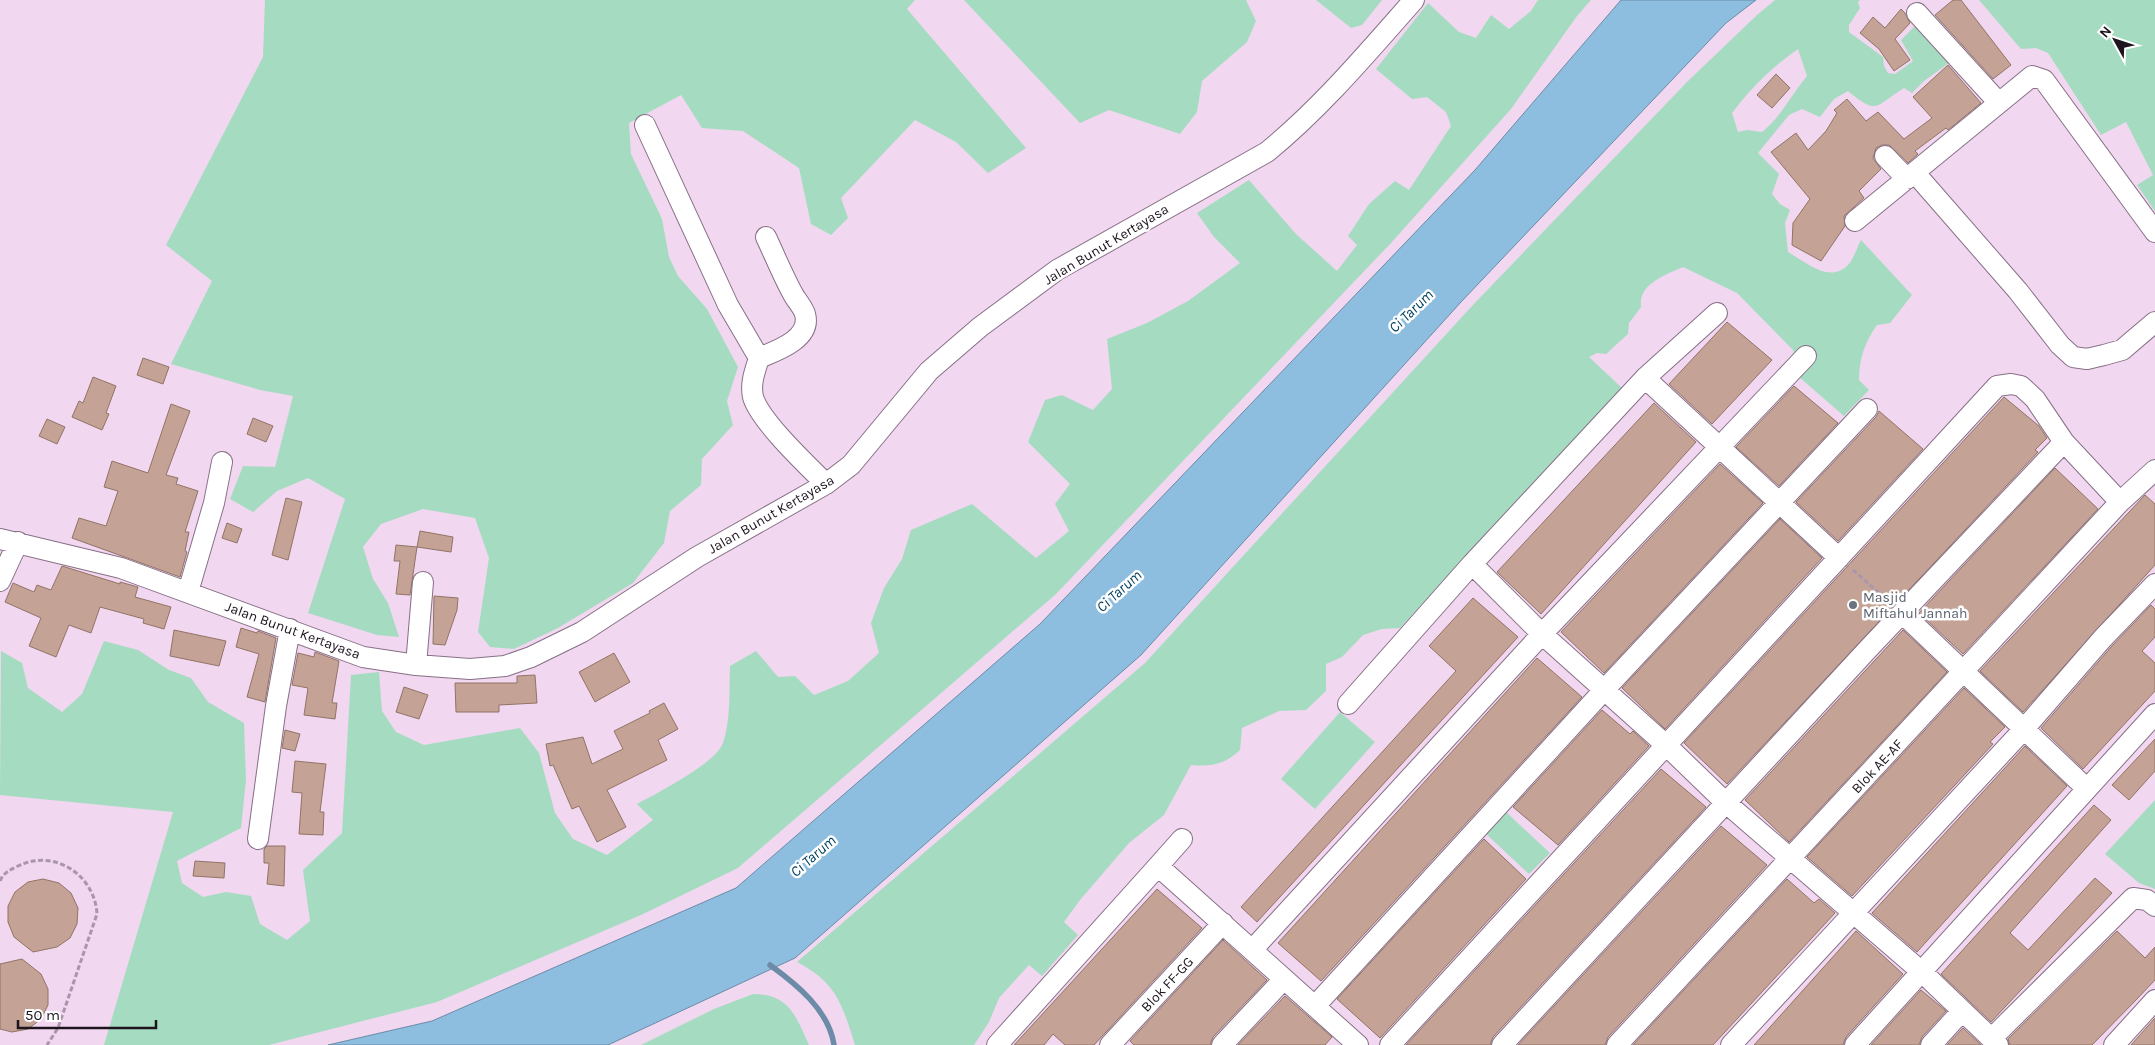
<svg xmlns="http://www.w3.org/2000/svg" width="2155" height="1045" viewBox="0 0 2155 1045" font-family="Karla,sans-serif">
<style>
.green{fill:#a5dcc1;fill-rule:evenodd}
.water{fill:#8dbee0;stroke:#6b8ba6}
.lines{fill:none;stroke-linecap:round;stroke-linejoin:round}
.stream{stroke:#6b8ba6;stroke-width:5.5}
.building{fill:#c4a396;stroke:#927366}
.minor-casing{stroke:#877086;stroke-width:22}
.path{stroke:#aa96aa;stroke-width:3;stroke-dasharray:5 2.5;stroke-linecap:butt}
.minor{stroke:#fff;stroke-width:20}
.worship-dot{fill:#6b7280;stroke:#fff;stroke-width:2}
.labels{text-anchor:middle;stroke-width:5;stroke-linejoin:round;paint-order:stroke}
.street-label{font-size:14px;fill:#1d141d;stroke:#fff}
.worship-label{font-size:14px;fill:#5b616d;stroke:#fff;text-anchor:start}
.water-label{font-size:15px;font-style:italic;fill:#004162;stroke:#fff}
</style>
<rect width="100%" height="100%" fill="#f1d7f0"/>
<path class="green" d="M 265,0 L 915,0 L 907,9 L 1026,148 L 988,173 L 956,142 L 915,120 L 841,198 L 848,218 L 831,235 L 811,224 L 799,168 L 743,131 L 702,128 L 681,95 L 629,123 L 631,154 L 662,219 L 669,257 L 678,276 L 707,309 L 738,367 L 727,401 L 733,425 L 702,459 L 701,485 L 670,511 L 664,543 L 633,583 L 558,628 L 514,649 L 490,647 L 478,632 L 489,558 L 475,518 L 423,509 L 381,524 L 363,547 L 373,579 L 388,603 L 399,637 L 377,635 L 308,613 L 345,499 L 308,478 L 277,491 L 253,512 L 230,499 L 243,466 L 275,467 L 293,396 L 260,390 L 171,364 L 212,281 L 166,245 L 263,57 Z
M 964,0 L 1246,0 L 1256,21 L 1247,42 L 1202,81 L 1197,112 L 1180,134 L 1109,110 L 1080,123 Z
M 1316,0 L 1382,0 L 1362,25 L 1351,28 Z
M 1538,0 L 1591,0 L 1577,16 L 1511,109 L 1391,243 L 1055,595 L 738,868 L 641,915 L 437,1002 L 269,1045 L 104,1045 L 173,812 L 0,795 L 1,651 L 22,663 L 28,688 L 62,712 L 82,694 L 104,641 L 138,650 L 169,670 L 191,678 L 208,702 L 244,723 L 246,780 L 241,828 L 177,861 L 182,883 L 203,897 L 226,892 L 251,896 L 260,924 L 287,940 L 310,921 L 303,870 L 342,833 L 351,675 L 379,672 L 382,711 L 396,732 L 424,745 L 520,728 L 539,753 L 555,813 L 573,839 L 607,855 L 653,820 L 637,804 C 657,793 715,764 723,743 C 731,719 729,691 730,666 L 756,651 L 778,677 L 795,676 L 814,695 L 848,681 L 879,653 L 871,623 L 884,588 L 902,559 L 911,530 L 972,504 L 1036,558 L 1069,531 L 1055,504 L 1070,484 L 1028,442 L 1045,400 L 1062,395 L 1093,410 L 1112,389 L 1107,339 L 1147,323 L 1188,301 L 1240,263 L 1214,237 L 1197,213 L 1249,180 L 1296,234 L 1337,271 L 1357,245 L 1348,236 L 1369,204 L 1395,181 L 1409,190 L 1451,126 L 1446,112 L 1427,97 L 1412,99 L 1376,69 L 1428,3 L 1459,32 L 1476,38 L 1491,15 L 1509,29 L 1531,11 Z
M 1775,0 L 1860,0 L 1858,2 L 1860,8 L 1849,25 L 1849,32 L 1883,57 L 1884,66 L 1888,73 L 1895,74 L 1913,61 L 1901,40 L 1918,23 L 1953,60 L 1924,81 L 1912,93 L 1904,88 C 1875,106 1878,116 1848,91 L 1834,99 L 1820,117 L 1802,109 L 1789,115 L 1758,153 L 1779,174 L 1772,194 L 1780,204 L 1790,210 L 1785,223 L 1788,252 C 1806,262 1829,284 1848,265 C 1854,259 1857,247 1861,240 L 1912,295 L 1890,323 L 1877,325 C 1865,342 1859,358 1859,380 L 1869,390 L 1844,416 L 1799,377 L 1793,350 L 1737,293 L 1683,267 C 1665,275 1638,284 1641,307 L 1629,323 L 1628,334 L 1606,354 L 1597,353 L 1589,357 L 1622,388 L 1400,628 L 1382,629 L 1363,635 L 1342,657 L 1326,664 L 1326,691 L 1306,710 L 1279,711 L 1242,728 L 1240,750 C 1225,764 1212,767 1191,765 L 1164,815 L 1129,843 L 1080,900 L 1064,922 L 1078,935 L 1042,976 L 1029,965 L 999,998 L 989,1022 L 974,1045 L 855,1045 C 842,1004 837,983 797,962 L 1145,663 L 1472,306 L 1687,82 L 1757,15 ZM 1798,49 L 1807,76 C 1791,95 1781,117 1762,132 L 1747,130 L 1738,132 L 1732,113 C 1751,88 1772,67 1798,49 Z
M 1979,0 L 2155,0 L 2155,211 L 2137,185 L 2153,175 L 2126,122 L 2101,135 L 2048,53 L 2036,48 L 2021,49 Z
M 1340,712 L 1375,742 L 1315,809 L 1281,779 Z
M 2155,800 L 2155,889 L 2139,883 L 2105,854 Z
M 1506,812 L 1550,853 L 1529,874 L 1485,833 Z
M 753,994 C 789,994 796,1016 809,1045 L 641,1045 L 714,1009 Z"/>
<path class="water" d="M 1621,0 L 1756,0 L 1726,23 L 1461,302 L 1141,655 L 795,958 L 608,1045 L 328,1045 L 432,1021 L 736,888 L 1040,624 L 1475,170 Z"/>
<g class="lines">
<path class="stream" d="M 770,965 C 796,984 829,1010 834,1045"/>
</g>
<path class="building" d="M 1953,0 L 1961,0 L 2011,65 L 1993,79 L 1935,15 Z
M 1901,9 L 1905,13 L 1910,23 L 1895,39 L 1910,60 L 1894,71 L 1879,49 L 1860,33 L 1873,17 L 1885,28 Z
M 1948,65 L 1981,103 L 1948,130 L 1946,128 L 1915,151 L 1918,154 L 1908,163 L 1889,145 L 1882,145 L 1876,148 L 1873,158 L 1881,169 L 1859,191 L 1864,198 L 1844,216 L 1845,226 L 1821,261 L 1792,245 L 1793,223 L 1810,199 L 1771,152 L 1796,133 L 1808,150 L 1826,131 L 1837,113 L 1834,110 L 1847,99 L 1866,121 L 1878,112 L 1904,139 L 1932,118 L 1913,97 Z
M 1776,74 L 1790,88 L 1772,108 L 1757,95 Z
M 1727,322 L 1772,360 L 1712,424 L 1669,384 Z
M 143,358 L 169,367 L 163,384 L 137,375 Z
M 93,377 L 116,386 L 106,413 L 109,414 L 102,430 L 72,417 L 79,401 L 83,403 Z
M 1794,386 L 1838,423 L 1779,486 L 1736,447 Z
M 2004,397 L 2039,426 L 2047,438 L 2035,450 L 2038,452 L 1727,784 L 1684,743 Z
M 1654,403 L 1696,442 L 1541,614 L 1497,572 Z
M 171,404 L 190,411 L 166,475 L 178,478 L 176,484 L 198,491 L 185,532 L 189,532 L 185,551 L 187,552 L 180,577 L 72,538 L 79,518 L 106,526 L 118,491 L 104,487 L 112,461 L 148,473 Z
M 1879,411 L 1923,449 L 1838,541 L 1796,502 L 1876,417 Z
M 253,418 L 273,426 L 266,442 L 247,434 Z
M 47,419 L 65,427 L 57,444 L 39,436 Z
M 1720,464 L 1763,503 L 1604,673 L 1561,632 Z
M 2055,468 L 2098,509 L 1963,654 L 1919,613 Z
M 2145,495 L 2155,504 L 2155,565 L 2023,712 L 1980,671 Z
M 286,498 L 302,502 L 288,560 L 272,555 Z
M 1780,519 L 1822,558 L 1665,729 L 1622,688 Z
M 227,523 L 242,529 L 237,543 L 222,538 Z
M 420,531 L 453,537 L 451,552 L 417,547 L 410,595 L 396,594 L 400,561 L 394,561 L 396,545 L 417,547 Z
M 62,566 L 120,584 L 120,582 L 138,587 L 135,597 L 171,607 L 164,629 L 143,623 L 144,619 L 100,607 L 91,633 L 69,625 L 56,657 L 29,646 L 41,618 L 5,602 L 13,583 L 34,592 L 37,585 L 51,590 Z
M 434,596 L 458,598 L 457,610 L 445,645 L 433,644 Z
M 1473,598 L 1518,637 L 1257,922 L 1241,907 L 1456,671 L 1429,646 Z
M 2151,605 L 2155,609 L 2155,637 L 2142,651 L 2155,663 L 2155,691 L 2083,769 L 2041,728 L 2112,646 Z
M 241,628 L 257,633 L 258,631 L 276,638 L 265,702 L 247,697 L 259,654 L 236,647 Z
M 174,630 L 226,641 L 219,666 L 170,656 Z
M 1903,630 L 1947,672 L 1789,842 L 1745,800 Z
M 315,652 L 339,661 L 332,703 L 337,703 L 335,719 L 304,715 L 308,688 L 292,685 L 298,653 L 314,657 Z
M 614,653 L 630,682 L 595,702 L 579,672 Z
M 1537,658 L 1582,697 L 1321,981 L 1278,943 Z
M 535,675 L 537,703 L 499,705 L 499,712 L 456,712 L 455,683 L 517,683 L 517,676 Z
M 404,687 L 428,695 L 419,719 L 396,712 Z
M 1964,688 L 2005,727 L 1990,742 L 1993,744 L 1852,896 L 1807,857 Z
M 664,703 L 678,729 L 658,740 L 667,760 L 607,790 L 626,827 L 597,842 L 579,806 L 572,809 L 553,765 L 550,766 L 546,744 L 583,737 L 592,764 L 623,749 L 614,731 L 650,713 L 649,711 Z
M 1602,710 L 1630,734 L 1633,731 L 1649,746 L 1558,845 L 1513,807 Z
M 285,730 L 300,734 L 295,751 L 282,748 Z
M 2155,739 L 2155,771 L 2129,800 L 2112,785 Z
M 2025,746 L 2067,786 L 1917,952 L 1872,913 Z
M 295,761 L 326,764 L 320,812 L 324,812 L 323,835 L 299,834 L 302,793 L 292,792 Z
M 1661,769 L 1706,807 L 1493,1037 L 1490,1045 L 1406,1045 Z
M 2094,805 L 2111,820 L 2010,933 L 2028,950 L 2095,878 L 2112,893 L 1991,1022 L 1941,974 Z
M 1721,826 L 1767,865 L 1608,1037 L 1605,1045 L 1518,1045 Z
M 1484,839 L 1526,879 L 1380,1038 L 1337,999 Z
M 267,846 L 285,846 L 284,886 L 267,884 L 269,863 L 264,863 L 264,849 Z
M 195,861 L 225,863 L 224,878 L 193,876 Z
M 43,879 L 59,883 L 71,893 L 78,908 L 77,924 L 70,938 L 57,947 L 33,952 L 14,937 L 8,922 L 8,906 L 15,892 L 28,882 Z
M 1787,879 L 1814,903 L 1819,899 L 1835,913 L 1713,1045 L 1633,1045 Z
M 1157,889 L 1202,928 L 1094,1045 L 1065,1045 L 1053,1034 L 1044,1045 L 1014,1045 Z
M 1856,931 L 1903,974 L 1846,1037 L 1843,1045 L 1754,1045 Z
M 2117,931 L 2145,958 L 2155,947 L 2155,980 L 2135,1001 L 2092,1045 L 2010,1045 L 2008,1039 Z
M 1223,940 L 1267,980 L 1213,1037 L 1210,1045 L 1134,1045 L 1130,1041 Z
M 22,959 L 41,974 L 48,989 L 48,1005 L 41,1019 L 28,1029 L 12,1032 L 0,1029 L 0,964 Z
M 1921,990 L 1946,1011 L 1922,1037 L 1919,1045 L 1871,1045 Z
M 1285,996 L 1332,1037 L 1325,1045 L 1238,1045 Z
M 2155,1018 L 2155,1045 L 2131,1045 Z
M 1963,1028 L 1981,1045 L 1947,1045 Z"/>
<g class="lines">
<defs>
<path id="minor" d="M 1917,13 L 1999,103
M 645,125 L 728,305 L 759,358
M 1885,156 L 1907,179
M 1915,173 L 2018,291 L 2060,345 L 2073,357 L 2087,359 L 2104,355 L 2122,350 L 2155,322
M 1855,221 L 2032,76 L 2044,80 L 2155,232
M 766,237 C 775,256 783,276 793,294 C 796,300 803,307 805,314 C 812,339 776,351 759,358 C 755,371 750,383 753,397 C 760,421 807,465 826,484
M 1645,378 L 1839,558
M 0,539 L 121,568 L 363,657 L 416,665 L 470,669 L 505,666 L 531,657 L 582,632 L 697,557 L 826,484 L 851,465 L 929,371 L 980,327 L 1057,270 L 1267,152 C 1322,107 1367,53 1414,0
M 1472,564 L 1542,634 L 1667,746 L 1725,802 L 1923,973 L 1998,1045
M 0,581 L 18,542
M 188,592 L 214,503 L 222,462
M 1902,613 L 2086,788
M 416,665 L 423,582
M 1348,704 L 1472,564 L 1645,378 L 1717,313
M 258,839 L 276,706 L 290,629
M 1158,866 L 1182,839
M 1253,949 L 1542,634 L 1806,356
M 1315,1006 L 1605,689 L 1867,409
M 1992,1038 L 2133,898 L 2147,900 L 2155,906
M 997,1045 L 1158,866 L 1358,1045
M 1110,1045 L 1223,923
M 1222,1045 L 1284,979
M 1390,1045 L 1997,386 L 2011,384 L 2021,386 L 2035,399 L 2064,442 L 2120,502
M 1502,1045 L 1869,648 L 2064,442
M 1617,1045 L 2120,502 L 2155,470
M 1731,1045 L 2024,729 L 2103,638 L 2155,584
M 1855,1045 L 2155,714
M 1931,1045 L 1962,1011
M 2114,1045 L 2155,1000"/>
</defs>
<use href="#minor" class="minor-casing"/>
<path class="path" d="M 1853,570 L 1888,601
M 0,881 C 3,873 10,870 18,866 C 54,848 95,875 97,914 L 58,1028 L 47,1045"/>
<use href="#minor" class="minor"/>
</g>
<circle class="worship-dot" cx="1853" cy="605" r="5"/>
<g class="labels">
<g class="street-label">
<text transform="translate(1106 244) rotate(-31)" y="5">Jalan Bunut Kertayasa</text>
<text transform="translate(771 514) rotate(-30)" y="5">Jalan Bunut Kertayasa</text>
<text transform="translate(293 630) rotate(20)" y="5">Jalan Bunut Kertayasa</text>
<text transform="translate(1877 766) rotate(-47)" y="5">Blok AE-AF</text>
<text transform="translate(1167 984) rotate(-47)" y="5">Blok FF-GG</text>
</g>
<g class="worship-label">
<text x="1863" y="602">Masjid<tspan x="1863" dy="16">Miftahul Jannah</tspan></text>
</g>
<g class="water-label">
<text transform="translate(1411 311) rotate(-44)" y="5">Ci Tarum</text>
<text transform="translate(1119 591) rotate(-42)" y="5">Ci Tarum</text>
<text transform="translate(813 856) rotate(-41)" y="5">Ci Tarum</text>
</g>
</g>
<g transform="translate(2115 40) rotate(310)" stroke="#ffffff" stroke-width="4" paint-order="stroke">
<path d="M0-4L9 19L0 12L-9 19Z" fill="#1d141d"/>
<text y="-8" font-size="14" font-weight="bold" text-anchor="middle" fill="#1d141d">N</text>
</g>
<path d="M18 1020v8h138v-8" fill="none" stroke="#1d141d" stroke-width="2.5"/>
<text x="25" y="1020" font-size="15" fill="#1d141d" stroke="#ffffff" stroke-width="4" paint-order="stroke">50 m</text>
</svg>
